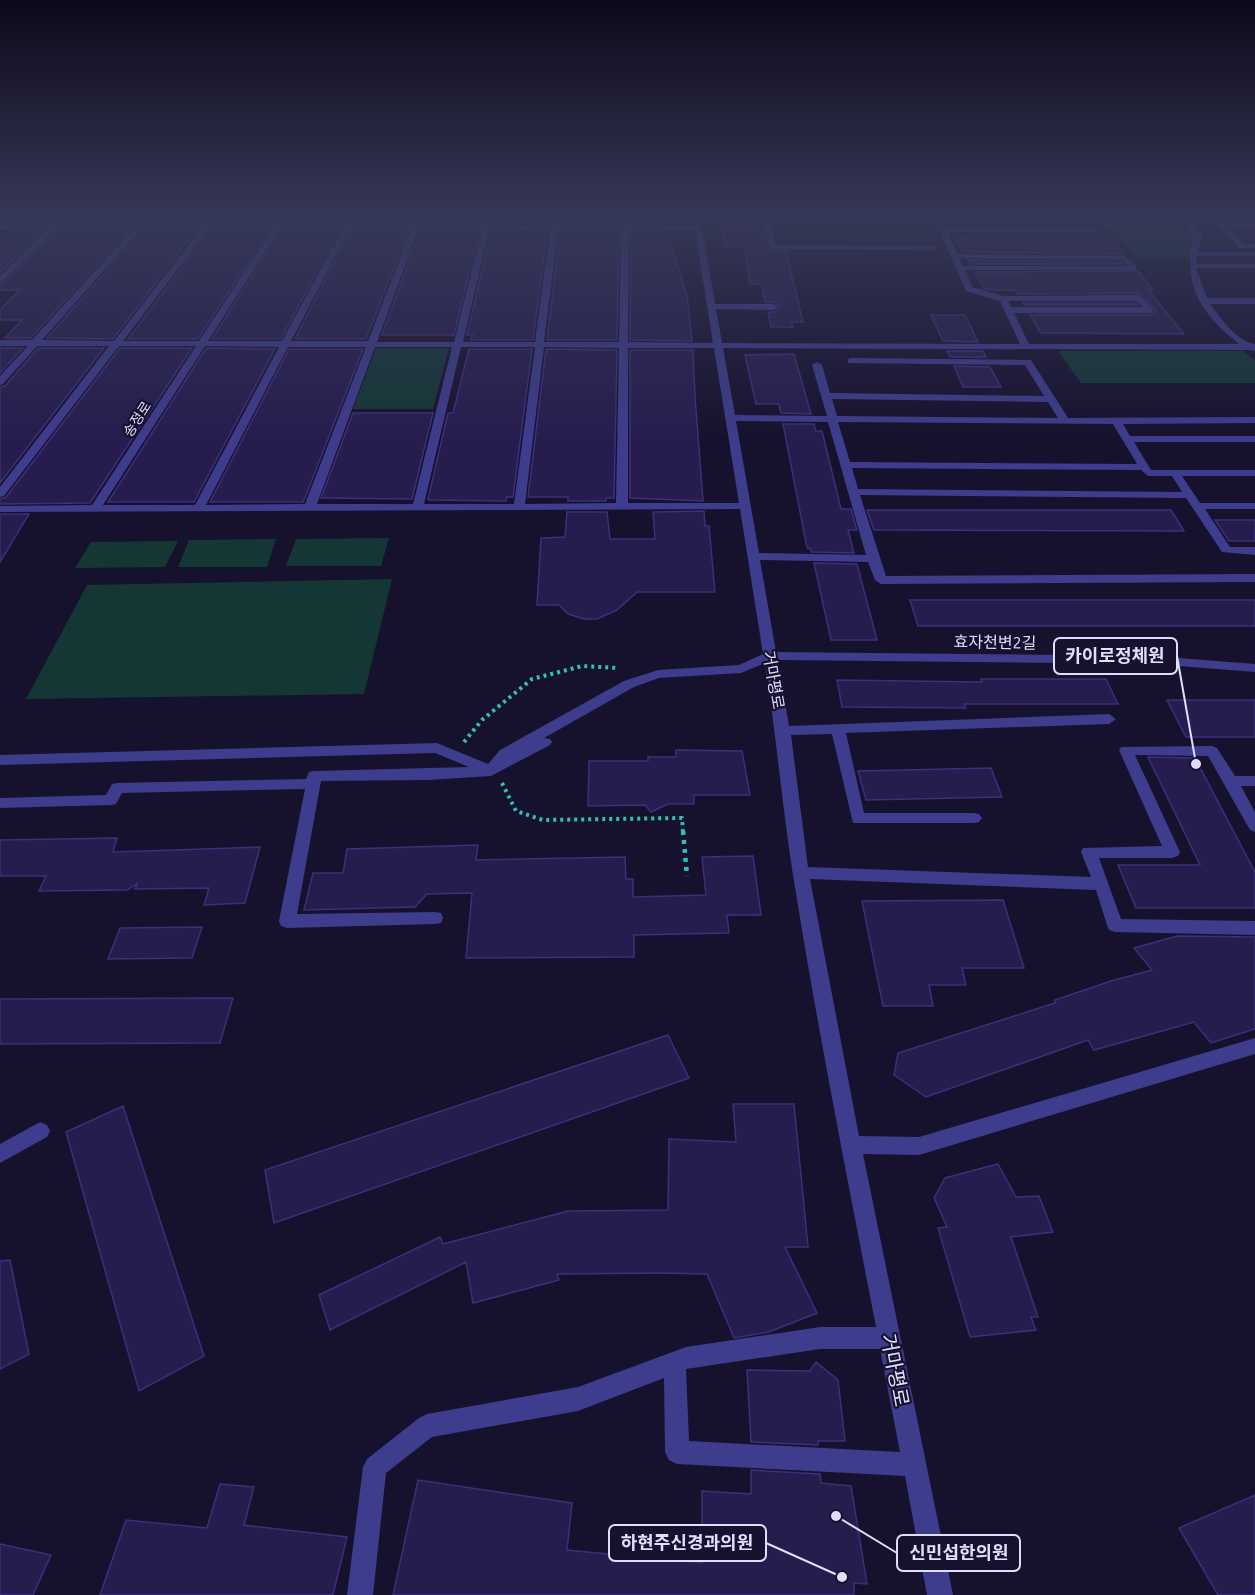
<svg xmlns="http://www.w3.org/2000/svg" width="1255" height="1595" viewBox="0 0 1255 1595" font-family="Ubuntu,'Noto Sans KR',sans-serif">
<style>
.green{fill:#143735}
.building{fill:#261d4e;stroke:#3d2f7a;stroke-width:1.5}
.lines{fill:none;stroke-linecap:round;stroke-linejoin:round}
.path-far1{stroke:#30c0b5;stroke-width:4;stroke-dasharray:3 4;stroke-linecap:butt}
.path{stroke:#30c0b5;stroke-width:4.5;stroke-dasharray:4 5;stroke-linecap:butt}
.minor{fill:#3e3c8c;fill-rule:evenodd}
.labels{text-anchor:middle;stroke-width:4.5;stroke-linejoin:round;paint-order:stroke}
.far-street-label{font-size:14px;fill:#e0ddff;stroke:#16112d}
.street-label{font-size:16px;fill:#e0ddff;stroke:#16112d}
.near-street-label{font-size:20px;fill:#e0ddff;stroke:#16112d}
.leader{fill:none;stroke:#e0ddff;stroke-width:2}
.callout-dot{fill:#e0ddff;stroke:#16112d;stroke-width:2}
.callout{fill:#16112d;stroke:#e0ddff;stroke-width:2}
.callout-label{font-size:18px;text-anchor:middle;font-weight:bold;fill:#e0ddff}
</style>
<rect width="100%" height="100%" fill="#16112d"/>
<path class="green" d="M 154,215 L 214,215 L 206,225 L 145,225 Z
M 1096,215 L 1148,215 L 1163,230 L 1194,230 L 1194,258 L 1139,259 L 1110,226 L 1105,226 Z
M 376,348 L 449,348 L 433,409 L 353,409 Z
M 1058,351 L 1243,351 L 1255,360 L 1255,383 L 1081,383 Z
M 389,538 L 381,566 L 286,566 L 296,539 Z
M 276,539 L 267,567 L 178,567 L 189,540 Z
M 178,541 L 165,567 L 75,568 L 91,542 Z
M 392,579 L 364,694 L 26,699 L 87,585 Z"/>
<path class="building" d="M 229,215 L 278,215 L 274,223 L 223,223 Z
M 290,215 L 346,215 L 343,223 L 286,223 Z
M 358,215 L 413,215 L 410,223 L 355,223 Z
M 426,215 L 483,215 L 481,223 L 423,223 Z
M 495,215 L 550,215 L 549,224 L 493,223 Z
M 635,215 L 660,215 L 660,219 L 663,219 L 664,224 L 631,224 L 631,217 L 635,217 Z
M 32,216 L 59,216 L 52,223 L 24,223 Z
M 72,216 L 114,216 L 113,218 L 141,218 L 136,223 L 66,223 Z
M 562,217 L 619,217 L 619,224 L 561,224 Z
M 722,225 L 759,225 L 768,249 L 786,251 L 803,322 L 791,322 L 793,327 L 771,327 L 768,312 L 775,312 L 780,307 L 775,302 L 765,302 L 761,284 L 750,284 L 744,247 L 726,247 Z
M 14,231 L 42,231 L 0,273 L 0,244 Z
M 58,231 L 128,231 L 31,338 L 5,338 L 22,320 L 0,320 L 0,310 L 20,290 L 0,290 L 0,285 Z
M 142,231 L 195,232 L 113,339 L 47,338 Z
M 209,232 L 268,232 L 198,339 L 128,339 Z
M 280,232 L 338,232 L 281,339 L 212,339 Z
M 350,232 L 408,232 L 366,339 L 295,339 Z
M 420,232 L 479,232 L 454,335 L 382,335 Z
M 491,232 L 547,232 L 533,340 L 471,340 L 473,335 L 467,335 Z
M 560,232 L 619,232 L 617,340 L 547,340 Z
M 631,232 L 666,232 L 687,295 L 692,341 L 630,340 Z
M 956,239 L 1113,240 L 1124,254 L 963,252 Z
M 968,260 L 1122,262 L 1123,264 L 970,264 Z
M 1138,271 L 1153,290 L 1148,290 L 1184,334 L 1041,333 L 1030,315 L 1150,315 L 1156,310 L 1139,293 L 1017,294 L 1015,290 L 989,290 L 983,288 L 975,272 Z
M 1023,303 L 1136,303 L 1138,305 L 1024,305 Z
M 931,315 L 965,315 L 978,342 L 943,341 Z
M 0,348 L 23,348 L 0,373 Z
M 38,348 L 104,348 L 0,483 L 0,387 L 5,386 Z
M 120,348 L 192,348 L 90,503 L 0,504 L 0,499 L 6,497 Z
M 206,348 L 275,349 L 194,502 L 108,502 Z
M 289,349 L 363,349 L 305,498 L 303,502 L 210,502 Z
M 469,349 L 532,349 L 513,497 L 507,497 L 506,501 L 429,500 L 428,499 L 448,413 L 453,413 Z
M 546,349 L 617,350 L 614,498 L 606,498 L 606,501 L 568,501 L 568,497 L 528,497 Z
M 630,350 L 693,350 L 695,396 L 703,501 L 630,498 Z
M 947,351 L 983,351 L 986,357 L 950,357 Z
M 794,354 L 811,414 L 781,413 L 779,404 L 756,404 L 745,355 Z
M 954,366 L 990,367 L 1001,387 L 963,387 Z
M 353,413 L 433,413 L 412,499 L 321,498 Z
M 783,424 L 814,424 L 816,431 L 822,431 L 841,509 L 851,509 L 857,530 L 848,530 L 854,553 L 811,552 L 810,548 L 807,548 Z
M 867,510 L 1171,510 L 1184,531 L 874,530 Z
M 704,511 L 705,526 L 709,526 L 715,592 L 637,592 L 617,610 L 597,619 L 584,619 L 568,614 L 559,605 L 537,605 L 541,538 L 565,537 L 567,512 L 607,512 L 610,539 L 655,539 L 653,512 Z
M 0,514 L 29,514 L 0,562 Z
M 1215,520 L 1255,520 L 1255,541 L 1229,541 Z
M 814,563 L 857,564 L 877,640 L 831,640 Z
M 910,600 L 1255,600 L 1255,626 L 918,626 Z
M 981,679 L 1106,679 L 1118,704 L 964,704 L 966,708 L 842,707 L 837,680 L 982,682 Z
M 1167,700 L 1255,700 L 1255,737 L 1186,737 Z
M 676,750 L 742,751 L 750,795 L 694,795 L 694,804 L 668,804 L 651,812 L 645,805 L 588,806 L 589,761 L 648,761 L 648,757 L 676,757 Z
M 1148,757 L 1195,758 L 1255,872 L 1255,908 L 1136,908 L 1118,865 L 1200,865 Z
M 991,768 L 1002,797 L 866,800 L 858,771 Z
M 117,838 L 113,852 L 260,847 L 245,903 L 204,905 L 209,888 L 135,889 L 137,884 L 127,890 L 39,891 L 46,876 L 0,876 L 0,840 Z
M 478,845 L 476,860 L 625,857 L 626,879 L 633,879 L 633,897 L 706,895 L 702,857 L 753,856 L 761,915 L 727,915 L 729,933 L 634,935 L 634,957 L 466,958 L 472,893 L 427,894 L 415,907 L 304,910 L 313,873 L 343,873 L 347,849 Z
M 1003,900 L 1024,968 L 962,968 L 966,985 L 929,985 L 933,1006 L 883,1006 L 862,901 Z
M 202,927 L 192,958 L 108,959 L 120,928 Z
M 1177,936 L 1255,937 L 1255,1029 L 1211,1043 L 1194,1022 L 1094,1050 L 1088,1040 L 926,1097 L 894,1075 L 898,1053 L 1055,1003 L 1055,1000 L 1111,981 L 1152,970 L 1134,948 Z
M 233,998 L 220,1043 L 0,1044 L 0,999 Z
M 668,1035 L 689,1078 L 274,1223 L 265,1170 Z
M 733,1104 L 794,1104 L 808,1247 L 785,1247 L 817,1313 L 769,1332 L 734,1338 L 707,1274 L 662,1273 L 557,1274 L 559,1280 L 473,1303 L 466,1262 L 330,1330 L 319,1295 L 440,1237 L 443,1244 L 568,1211 L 668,1210 L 669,1139 L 736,1142 Z
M 123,1106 L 204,1356 L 139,1391 L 66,1132 Z
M 998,1164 L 1016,1197 L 1039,1196 L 1053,1232 L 1011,1237 L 1038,1317 L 1031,1317 L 1036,1330 L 970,1337 L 938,1228 L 947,1227 L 934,1198 L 945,1178 Z
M 10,1260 L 29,1354 L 0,1369 L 0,1261 Z
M 816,1362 L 838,1380 L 845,1441 L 818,1441 L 818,1445 L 751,1442 L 747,1370 L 810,1371 Z
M 751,1470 L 820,1474 L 821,1483 L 851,1486 L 867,1584 L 854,1583 L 854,1595 L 393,1595 L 418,1480 L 572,1503 L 567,1550 L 702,1563 L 702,1491 L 751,1494 Z
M 220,1484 L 254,1487 L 244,1525 L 347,1537 L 333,1595 L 100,1595 L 126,1520 L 207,1528 Z
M 1255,1495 L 1255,1595 L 1218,1595 L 1179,1528 Z
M 0,1544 L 51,1555 L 33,1595 L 0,1595 Z"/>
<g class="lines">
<path class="path-far1" d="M 464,742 L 482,720 L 532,679 L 582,666 L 618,668
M 502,783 L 516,811 L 543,820 L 682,818 L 683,833"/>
<path class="path" d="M 683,831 L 687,876"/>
<path class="minor" d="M 63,215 L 70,215 L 61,225 L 137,225 L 146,215 L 153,215 L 145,225 L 203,225 L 211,215 L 218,215 L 211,225 L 275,225 L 281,215 L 288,215 L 282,225 L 344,225 L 349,215 L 356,215 L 351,225 L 412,225 L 416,215 L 424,215 L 420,225 L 483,225 L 485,215 L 493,215 L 490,225 L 551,226 L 552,215 L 560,215 L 558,226 L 621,226 L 621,215 L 629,215 L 629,226 L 694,226 L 692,215 L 700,215 L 700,219 L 762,219 L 761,215 L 769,215 L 770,219 L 956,220 L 960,222 L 956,224 L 771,223 L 776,245 L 935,246 L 935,250 L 932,250 L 773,249 L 769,247 L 763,223 L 701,223 L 715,304 L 774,304 L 778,307 L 774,310 L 716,309 L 722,343 L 1020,344 L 1000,301 L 966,291 L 939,230 L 943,228 L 1095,228 L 1098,232 L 948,232 L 957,254 L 1125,256 L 1136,266 L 1136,270 L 965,270 L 972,287 L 1003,296 L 1139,295 L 1154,310 L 1150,313 L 1014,313 L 1029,344 L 1239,344 C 1202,314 1181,285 1194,236 L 1181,215 L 1188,215 L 1202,236 L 1198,252 L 1255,252 L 1255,256 L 1197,256 L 1196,264 L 1255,264 L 1255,268 L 1196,268 L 1207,298 L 1255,298 L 1255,304 L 1210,304 C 1220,317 1237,342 1255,344 L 1255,351 L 1247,350 L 723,348 L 735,415 L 827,416 L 812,365 L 817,362 L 822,365 L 830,393 L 1044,396 L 1025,365 L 848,363 L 848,359 L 851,358 L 1031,360 L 1068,418 L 1255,417 L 1255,423 L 1123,424 L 1130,436 L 1255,436 L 1255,442 L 1134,442 L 1151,470 L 1255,470 L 1255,476 L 1182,476 L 1200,503 L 1255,503 L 1255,509 L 1205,509 L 1230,547 L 1255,547 L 1255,555 L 1222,552 L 1186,498 L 860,495 L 886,576 L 1255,574 L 1255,582 L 881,584 L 875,580 L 868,562 L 760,560 L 776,652 L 1153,656 L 1255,664 L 1255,672 L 1153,664 L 778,660 L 789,726 L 1109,714 L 1116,719 L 1109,724 L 846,733 L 864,813 L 974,813 L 979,814 L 982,818 L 979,822 L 974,823 L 853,823 L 832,734 L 791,735 L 808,867 L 1091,877 L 1081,852 L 1083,848 L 1162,846 L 1119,750 L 1121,747 L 1212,746 L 1217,748 L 1235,776 L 1255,776 L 1255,786 L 1241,786 L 1255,812 L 1255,832 L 1250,830 L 1208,756 L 1135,755 L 1180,852 L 1178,856 L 1172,858 L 1099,858 L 1121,919 L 1255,921 L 1255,935 L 1115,932 L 1109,930 L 1107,925 L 1096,890 L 810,879 L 859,1136 L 919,1137 L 1255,1038 L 1255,1054 L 919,1155 L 863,1154 L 953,1595 L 927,1595 L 905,1476 L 677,1464 L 669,1460 L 665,1452 L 664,1378 L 578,1411 L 432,1437 L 386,1473 L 373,1595 L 347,1595 L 363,1467 L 367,1459 L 419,1418 L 427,1414 L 578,1387 L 686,1347 L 820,1327 L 876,1327 C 847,1177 817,1026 793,875 C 782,805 776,734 765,663 L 741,673 L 659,678 L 634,687 L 544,738 L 550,739 L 552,742 L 550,745 L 491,776 L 428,780 L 321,781 L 297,914 L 435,912 L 441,913 L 443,918 L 441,923 L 435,924 L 287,928 L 281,926 L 279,921 L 305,789 L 122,793 L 116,804 L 111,805 L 0,808 L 0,798 L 106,795 L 112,784 L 117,783 L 306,779 L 309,772 L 314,771 L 469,767 L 435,753 L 0,765 L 0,755 L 437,743 L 488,764 L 500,750 L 624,681 L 658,670 L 739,665 L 763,654 L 740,509 L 0,512 L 0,506 L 92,505 L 196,346 L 119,346 L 4,496 L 0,497 L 0,487 L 109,346 L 37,346 L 3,384 L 0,385 L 0,376 L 28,346 L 0,346 L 0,340 L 32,340 L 133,229 L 57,229 L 0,283 L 0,276 L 48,229 L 0,229 L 0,225 L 53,225 ZM 141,229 L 200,230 L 114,341 L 42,340 ZM 208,230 L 272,230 L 199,341 L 123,341 ZM 279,230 L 342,230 L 282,341 L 208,341 ZM 349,230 L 411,230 L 368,341 L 291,341 ZM 418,230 L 482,230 L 454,342 L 377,342 ZM 489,230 L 550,230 L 535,342 L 463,342 ZM 558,230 L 621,230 L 619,342 L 544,342 ZM 629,230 L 695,230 L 713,343 L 628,342 ZM 959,258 L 1123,260 L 1127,266 L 963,266 ZM 1008,301 L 1137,301 L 1143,307 L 1011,307 ZM 205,346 L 279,347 L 195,505 L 103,505 ZM 288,347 L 366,347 L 305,504 L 206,505 ZM 375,347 L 452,347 L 413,504 L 317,504 ZM 461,347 L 535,347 L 514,504 L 424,504 ZM 544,347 L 619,348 L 616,503 L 525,504 ZM 628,348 L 714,348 L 739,503 L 628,503 ZM 832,399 L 1048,402 L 1058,418 L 837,416 ZM 736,421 L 828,422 L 866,555 L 759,553 ZM 838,422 L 1113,424 L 1137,464 L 850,462 ZM 852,468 L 1141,470 L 1148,476 L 1172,476 L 1182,492 L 858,489 ZM 820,1349 L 880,1349 L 900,1452 L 689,1441 L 686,1369 Z
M 1209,215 L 1216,215 L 1223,222 L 1255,222 L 1255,226 L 1227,226 L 1244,244 L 1255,244 L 1255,248 L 1239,248 Z
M 40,1122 L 47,1125 L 50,1131 L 47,1137 L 0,1163 L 0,1144 Z"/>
</g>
<linearGradient id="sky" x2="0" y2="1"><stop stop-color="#0c0919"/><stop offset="0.49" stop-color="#363857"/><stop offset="1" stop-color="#363857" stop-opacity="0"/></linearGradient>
<rect width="1255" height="439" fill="url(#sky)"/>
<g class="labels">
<g class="far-street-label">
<text transform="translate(137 419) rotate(-57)" y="5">송정로</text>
</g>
<g class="street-label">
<text transform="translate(995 642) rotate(1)" y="6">효자천변2길</text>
<text transform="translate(774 680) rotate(80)" y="6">거마평로</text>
</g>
<g class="near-street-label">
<text transform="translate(895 1370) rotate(79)" y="7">거마평로</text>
</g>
</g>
<path class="leader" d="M1196 764L1177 656M842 1577L766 1543M836 1516L897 1553"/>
<g class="callout-dot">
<circle cx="1196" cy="764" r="6"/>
<circle cx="842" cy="1577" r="6"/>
<circle cx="836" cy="1516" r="6"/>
</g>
<g class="callout">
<rect x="1054" y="638" width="123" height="36" rx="6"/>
<rect x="609" y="1525" width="157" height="36" rx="6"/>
<rect x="897" y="1535" width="123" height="36" rx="6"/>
</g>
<g class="callout-label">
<text x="1115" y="662">카이로정체원</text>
<text x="687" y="1549">하현주신경과의원</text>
<text x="959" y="1559">신민섭한의원</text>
</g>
</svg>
